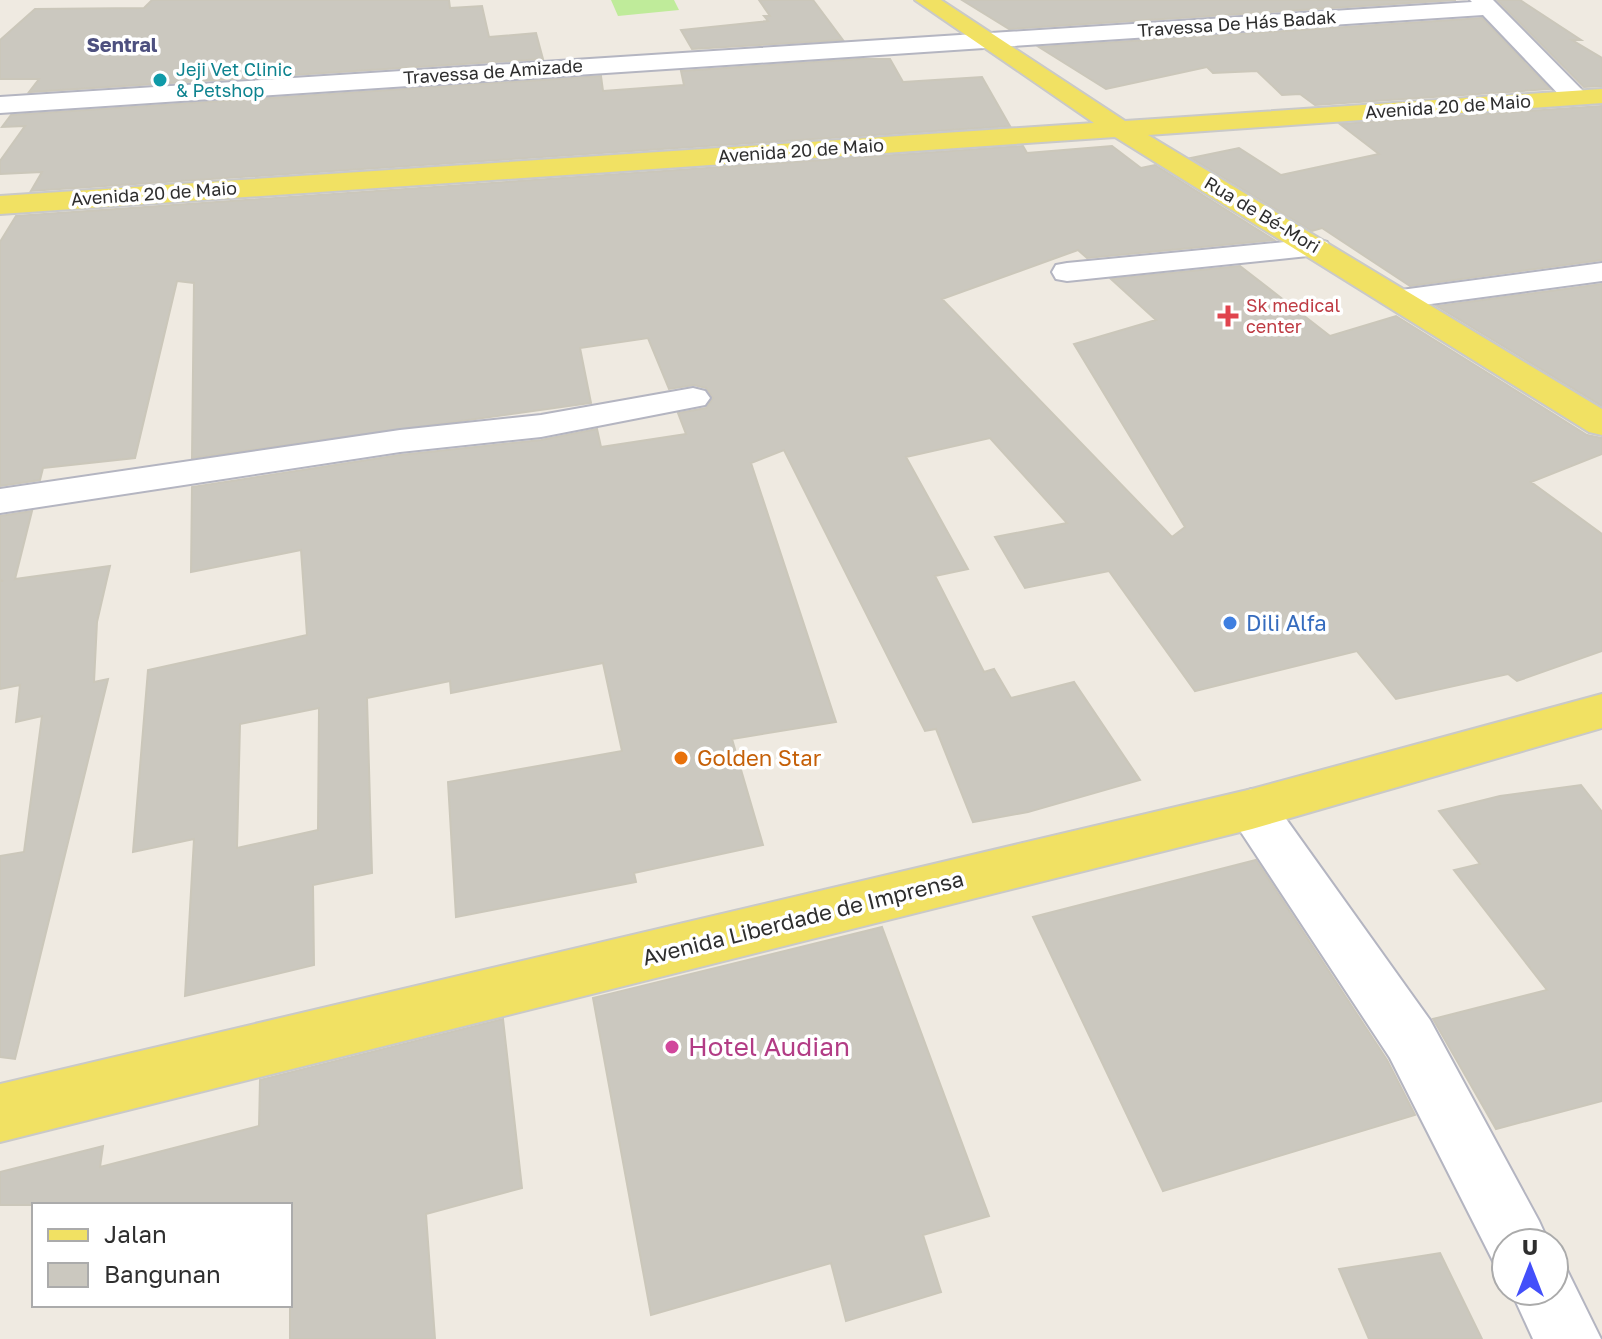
<svg xmlns="http://www.w3.org/2000/svg" width="1602" height="1339" viewBox="0 0 1602 1339" font-family="'Golos Text',sans-serif">
<style>
.pitch{fill:#bfeb9a}
.building{fill:#cbc8bf;stroke:#cbc7ba;stroke-width:2;fill-rule:evenodd}
.lines{fill:none;stroke-linecap:round;stroke-linejoin:round}
.minor-casing{stroke:#b4b5c1;stroke-width:4}
.major-casing{stroke:#c9c9c9;stroke-width:4}
.minor{fill:#fff;fill-rule:evenodd}
.major{fill:#f1e163;fill-rule:evenodd}
.culture-dot{fill:#0f9aa8;stroke:#fff;stroke-width:3}
.health-dot{fill:#e0444e;stroke:#fff;stroke-width:3}
.shop-dot{fill:#3f7fe0;stroke:#fff;stroke-width:3}
.food-dot{fill:#e8710a;stroke:#fff;stroke-width:3}
.hotel-dot{fill:#d1479c;stroke:#fff;stroke-width:3}
.labels{text-anchor:middle;stroke-width:7;stroke-linejoin:round;paint-order:stroke}
.far-street-label{font-size:18px;fill:#2e2e2e;stroke:#fff}
.far-culture-label{font-size:18px;fill:#0d838f;stroke:#fff;text-anchor:start}
.far-health-label{font-size:18px;fill:#be3a42;stroke:#fff;text-anchor:start}
.far-neighbourhood-label{font-size:20px;font-weight:bold;fill:#4d507f;stroke:#fff}
.shop-label{font-size:22px;fill:#366cbe;stroke:#fff;text-anchor:start}
.food-label{font-size:22px;fill:#c56008;stroke:#fff;text-anchor:start}
.street-label{font-size:22px;fill:#2e2e2e;stroke:#fff}
.near-hotel-label{font-size:26px;fill:#b23c85;stroke:#fff;text-anchor:start}
</style>
<rect width="100%" height="100%" fill="#efeae1"/>
<path class="pitch" d="M 611,0 L 674,0 L 679,10 L 618,16 Z"/>
<path class="building" d="M 152,0 L 449,0 L 450,8 L 482,6 L 489,37 L 536,33 L 543,59 L 29,92 L 39,79 L 0,79 L 0,40 L 35,9 L 144,8 Z
M 759,0 L 813,0 L 843,40 L 692,49 L 681,30 L 768,21 L 764,16 L 770,16 Z
M 962,0 L 1456,0 L 1009,29 Z
M 1497,0 L 1520,0 L 1581,40 L 1572,40 L 1602,58 L 1602,86 L 1584,87 Z
M 1482,18 L 1550,89 L 1315,105 L 1300,94 L 1282,95 L 1257,71 L 1213,73 L 1207,67 L 1106,89 L 1039,47 Z
M 858,59 L 890,59 L 903,82 L 982,77 L 1010,126 L 31,191 L 42,172 L 0,174 L 0,161 L 25,126 L 2,127 L 11,115 L 601,76 L 603,91 L 684,85 L 681,71 Z
M 1602,106 L 1602,260 L 1410,286 L 1322,228 L 1312,231 L 1191,158 L 1239,148 L 1281,175 L 1379,154 L 1340,124 Z
M 1023,146 L 1027,153 L 1112,146 L 1141,168 L 1155,165 L 1274,240 L 1087,258 L 1078,250 L 942,299 L 1172,537 L 1185,527 L 1074,344 L 1156,320 L 1111,279 L 1240,266 L 1330,336 L 1396,316 L 1587,435 L 1602,438 L 1602,454 L 1531,482 L 1602,534 L 1602,651 L 1517,681 L 1508,674 L 1396,699 L 1357,651 L 1195,691 L 1109,571 L 1025,588 L 995,537 L 1067,523 L 990,438 L 906,457 L 968,569 L 935,576 L 984,672 L 994,669 L 1011,698 L 1074,682 L 1140,780 L 1028,812 L 973,822 L 936,729 L 925,731 L 784,450 L 751,463 L 836,722 L 732,739 L 763,845 L 634,873 L 636,882 L 456,917 L 448,782 L 622,751 L 603,663 L 451,693 L 450,681 L 367,698 L 372,873 L 313,885 L 314,965 L 185,996 L 194,839 L 133,852 L 148,670 L 307,635 L 301,550 L 191,572 L 192,487 L 400,455 L 541,440 L 597,429 L 601,447 L 686,434 L 678,413 L 706,408 L 713,398 L 706,388 L 694,385 L 669,389 L 648,338 L 580,348 L 591,403 L 192,458 L 194,283 L 177,281 L 135,458 L 43,468 L 40,480 L 0,486 L 0,242 L 16,216 ZM 319,708 L 318,830 L 237,848 L 240,724 Z
M 1602,284 L 1602,406 L 1437,306 Z
M 32,511 L 15,579 L 110,566 L 97,622 L 94,682 L 108,679 L 15,1059 L 0,1057 L 0,856 L 24,852 L 42,716 L 16,722 L 20,685 L 0,689 L 0,581 L 3,581 L 0,580 L 0,516 Z
M 1581,785 L 1602,812 L 1602,1101 L 1496,1129 L 1433,1019 L 1547,990 L 1454,870 L 1480,864 L 1439,811 L 1500,796 Z
M 1256,860 L 1387,1060 L 1415,1115 L 1163,1191 L 1033,917 Z
M 882,927 L 989,1216 L 923,1235 L 941,1292 L 846,1321 L 831,1263 L 651,1315 L 593,998 Z
M 503,1019 L 522,1188 L 426,1214 L 435,1339 L 290,1339 L 290,1205 L 0,1205 L 0,1172 L 103,1146 L 100,1167 L 259,1126 L 260,1080 Z
M 1440,1253 L 1482,1339 L 1369,1339 L 1339,1269 Z"/>
<g class="lines">
<defs>
<path id="minor" d="M 1470,0 L 1493,0 L 1585,93 L 1588,98 L 1585,103 L 1567,103 L 1483,15 L 0,113 L 0,97 L 1472,2 Z
M 1316,239 L 1327,242 L 1331,248 L 1327,254 L 1067,281 L 1056,279 L 1052,272 L 1056,265 L 1067,263 Z
M 1602,263 L 1602,281 L 1401,308 L 1390,306 L 1385,299 L 1390,292 L 1401,290 Z
M 693,388 L 705,391 L 710,398 L 705,405 L 541,437 L 400,452 L 0,513 L 0,489 L 400,430 L 541,415 Z
M 1252,789 L 1269,795 L 1430,1020 L 1539,1221 L 1549,1243 L 1506,1243 L 1506,1270 L 1495,1265 L 1390,1058 L 1235,823 L 1228,809 L 1235,795 Z
M 1554,1263 L 1566,1268 L 1601,1339 L 1533,1339 L 1511,1291 L 1554,1291 Z"/>
<path id="major" d="M 915,0 L 941,0 L 1125,121 L 1602,89 L 1602,103 L 1148,135 L 1602,409 L 1602,435 L 1589,432 L 1115,137 L 0,214 L 0,196 L 1094,123 Z
M 1602,694 L 1602,728 L 1252,829 L 0,1142 L 0,1084 L 1252,789 Z"/>
</defs>
<use href="#minor" class="minor-casing"/>
<use href="#major" class="major-casing"/>
<use href="#minor" class="minor"/>
<use href="#major" class="major"/>
</g>
<circle class="culture-dot" cx="160" cy="80" r="8"/>
<path class="health-dot" d="M1224 304h8v8h8v8h-8v8h-8v-8h-8v-8h8z"/>
<circle class="shop-dot" cx="1230" cy="623" r="8"/>
<circle class="food-dot" cx="681" cy="758" r="8"/>
<circle class="hotel-dot" cx="672" cy="1047" r="8"/>
<g class="labels">
<g class="far-street-label">
<text transform="translate(1237 24) rotate(-4)" y="6">Travessa De Hás Badak</text>
<text transform="translate(493 72) rotate(-4)" y="6">Travessa de Amizade</text>
<text transform="translate(1448 107) rotate(-4)" y="6">Avenida 20 de Maio</text>
<text transform="translate(801 151) rotate(-4)" y="6">Avenida 20 de Maio</text>
<text transform="translate(154 194) rotate(-4)" y="6">Avenida 20 de Maio</text>
<text transform="translate(1262 215) rotate(31)" y="6">Rua de Bé-Mori</text>
</g>
<g class="far-culture-label">
<text x="176" y="76">Jeji Vet Clinic<tspan x="176" dy="21">&amp; Petshop</tspan></text>
</g>
<g class="far-health-label">
<text x="1246" y="312">Sk medical<tspan x="1246" dy="21">center</tspan></text>
</g>
<g class="far-neighbourhood-label">
<text x="122" y="52">Sentral</text>
</g>
<g class="shop-label">
<text x="1246" y="631">Dili Alfa</text>
</g>
<g class="food-label">
<text x="697" y="766">Golden Star</text>
</g>
<g class="street-label">
<text transform="translate(803 918) rotate(-14)" y="8">Avenida Liberdade de Imprensa</text>
</g>
<g class="near-hotel-label">
<text x="688" y="1056">Hotel Audian</text>
</g>
</g>
<rect x="32" y="1203" width="260" height="104" fill="#ffffff" stroke="#ababab" stroke-width="2"/>
<rect x="48" y="1229" width="40" height="12" fill="#f1e163" stroke="#ababab" stroke-width="2"/>
<text x="104" y="1243" font-size="24" fill="#2e2e2e">Jalan</text>
<rect x="48" y="1263" width="40" height="24" fill="#cbc8bf" stroke="#ababab" stroke-width="2"/>
<text x="104" y="1283" font-size="24" fill="#2e2e2e">Bangunan</text>
<g transform="translate(1530 1267)"><circle r="38" fill="#ffffff" stroke="#ababab" stroke-width="2"/>
<path d="M0-6L14 30L0 20L-14 30Z" fill="#434ffa"/>
<text y="-12" font-size="22" font-weight="bold" text-anchor="middle" fill="#2e2e2e">U</text>
</g>
</svg>
